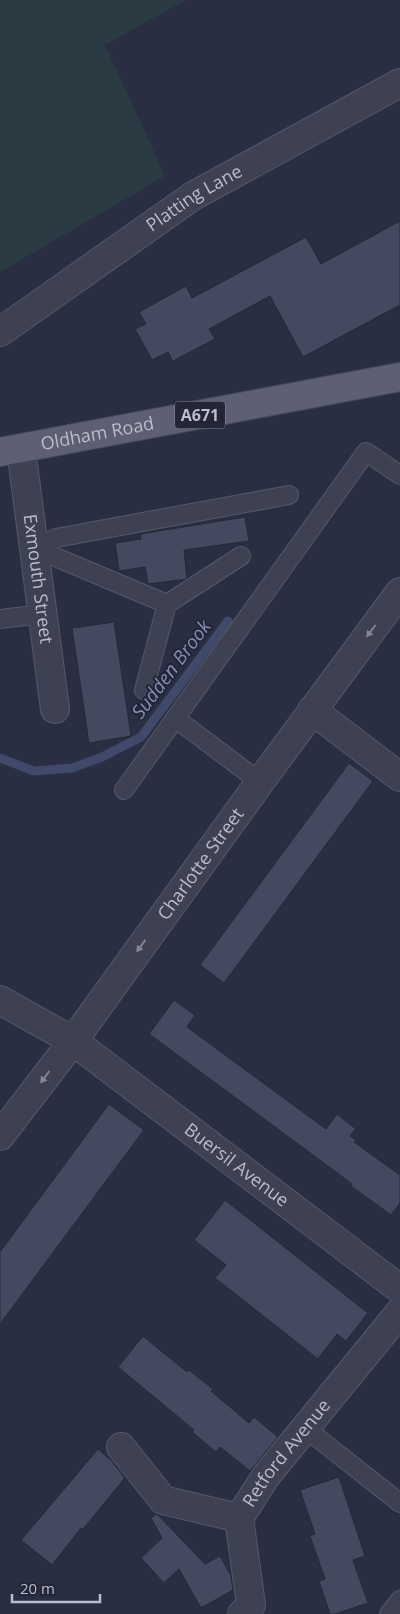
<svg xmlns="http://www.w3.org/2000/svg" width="400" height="1614" viewBox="0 0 400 1614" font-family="'Open Sans',sans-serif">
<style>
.green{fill:#2b3b43}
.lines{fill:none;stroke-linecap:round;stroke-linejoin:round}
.stream{stroke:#40496a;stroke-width:9}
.building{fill:#44495f;stroke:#242839}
.lane-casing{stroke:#565969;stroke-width:20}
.street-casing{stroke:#565969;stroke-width:30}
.primary-casing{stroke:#474a5b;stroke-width:30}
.lane{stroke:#3d4152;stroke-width:18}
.street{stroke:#3d4152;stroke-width:28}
.primary{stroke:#5c6072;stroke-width:28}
.oneway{fill:#828595}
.labels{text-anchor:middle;stroke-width:4;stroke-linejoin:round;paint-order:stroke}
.shield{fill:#222637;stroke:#8d909f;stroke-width:1}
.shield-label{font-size:16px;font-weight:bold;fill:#bbbdcc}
.street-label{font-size:18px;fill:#bbbdcc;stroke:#222637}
.water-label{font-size:19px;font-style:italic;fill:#848eb1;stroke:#222637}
</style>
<rect width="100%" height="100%" fill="#292e42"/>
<path class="green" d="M 0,0 L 186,0 L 105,45 L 165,176 L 0,272 Z"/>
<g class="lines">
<path class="stream" d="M 0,758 L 34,771 L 72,768 L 102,757 L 141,737 L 228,621"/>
</g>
<path class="building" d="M 400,221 L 400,305 L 303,357 L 270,296 L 209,329 L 215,339 L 173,361 L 168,352 L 152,360 L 135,329 L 146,324 L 139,312 L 186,286 L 192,298 L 306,237 L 321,264 Z
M 245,517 L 249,541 L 184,550 L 187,579 L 148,584 L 145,567 L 119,571 L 115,543 L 141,539 L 140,534 Z
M 114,622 L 131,736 L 89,743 L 72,628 Z
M 349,763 L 373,781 L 224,983 L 200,965 Z
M 174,1000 L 195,1015 L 187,1027 L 326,1129 L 337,1114 L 356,1129 L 350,1136 L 356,1140 L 354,1142 L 400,1175 L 400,1203 L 391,1215 L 351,1186 L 352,1184 L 309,1152 L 149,1034 Z
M 109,1104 L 144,1130 L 0,1324 L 0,1252 Z
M 225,1200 L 368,1313 L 346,1341 L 337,1334 L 318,1359 L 215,1278 L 226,1265 L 194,1240 Z
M 143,1336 L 187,1372 L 189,1370 L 213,1389 L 211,1391 L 249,1423 L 254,1417 L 278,1437 L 250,1471 L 220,1447 L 216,1452 L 192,1432 L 194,1430 L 118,1367 Z
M 98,1449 L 112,1461 L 125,1478 L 83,1529 L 81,1528 L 52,1565 L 21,1540 Z
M 339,1477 L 365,1556 L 353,1560 L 368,1603 L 335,1614 L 330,1614 L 319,1581 L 325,1579 L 310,1536 L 315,1534 L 300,1490 Z
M 157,1514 L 205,1564 L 220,1556 L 231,1576 L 233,1590 L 201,1608 L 179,1569 L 164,1583 L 141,1558 L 162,1538 L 151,1518 Z"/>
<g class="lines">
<defs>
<path id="lane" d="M 34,548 L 56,538 L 289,495
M 34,548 L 167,604
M 0,619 L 42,614
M 144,690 L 167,604 L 241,556
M 175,718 L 260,782
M 124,790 L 366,452 L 400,475
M 305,1428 L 400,1503
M 389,1614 L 400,1600"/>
<g id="street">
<path id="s1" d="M 0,332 L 193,196 L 400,83"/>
<path id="s2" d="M 21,449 L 55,709"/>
<path d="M 312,710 L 400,777"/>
<path id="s3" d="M 0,1000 L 73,1041 L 400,1289"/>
<path id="s4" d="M 0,1136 L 73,1041 L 260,782 L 400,592"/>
<path d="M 121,1447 L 163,1500 L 239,1518"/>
<path id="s5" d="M 242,1614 L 251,1605 L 239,1518 L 266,1476 L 400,1312"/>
</g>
<g id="primary">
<path id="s6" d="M 0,452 L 400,377"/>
</g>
</defs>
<use href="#lane" class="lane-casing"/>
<use href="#street" class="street-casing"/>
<use href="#primary" class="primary-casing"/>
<use href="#lane" class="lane"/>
<use href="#street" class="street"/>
<use href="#primary" class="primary"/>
</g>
<defs><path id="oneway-solid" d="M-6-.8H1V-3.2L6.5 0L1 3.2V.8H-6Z" transform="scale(1.25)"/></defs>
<g class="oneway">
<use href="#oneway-solid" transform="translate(371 631) rotate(127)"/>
<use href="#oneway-solid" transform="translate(141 946) rotate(126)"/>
<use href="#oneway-solid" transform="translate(45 1077) rotate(127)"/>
</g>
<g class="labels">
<rect class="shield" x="175" y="401.5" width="50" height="27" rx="4"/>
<g class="shield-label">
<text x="200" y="421">A671</text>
</g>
<g class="street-label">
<text dy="6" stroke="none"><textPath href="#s1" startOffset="236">Platting Lane</textPath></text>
<text dy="6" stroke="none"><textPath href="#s6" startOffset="99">Oldham Road</textPath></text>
<text dy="6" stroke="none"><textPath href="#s2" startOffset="131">Exmouth Street</textPath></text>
<text dy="6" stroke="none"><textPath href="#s4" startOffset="338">Charlotte Street</textPath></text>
<text dy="6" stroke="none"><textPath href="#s3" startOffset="289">Buersil Avenue</textPath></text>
<text dy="6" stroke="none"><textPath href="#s5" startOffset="181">Retford Avenue</textPath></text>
</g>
<g class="water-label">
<text transform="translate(171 669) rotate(-53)" y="7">Sudden Brook</text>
</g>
</g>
<path d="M12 1594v8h88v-8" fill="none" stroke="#bbbdcc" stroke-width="2.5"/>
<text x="20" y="1594" font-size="15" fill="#bbbdcc" stroke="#222637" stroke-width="4" paint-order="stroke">20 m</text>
</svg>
